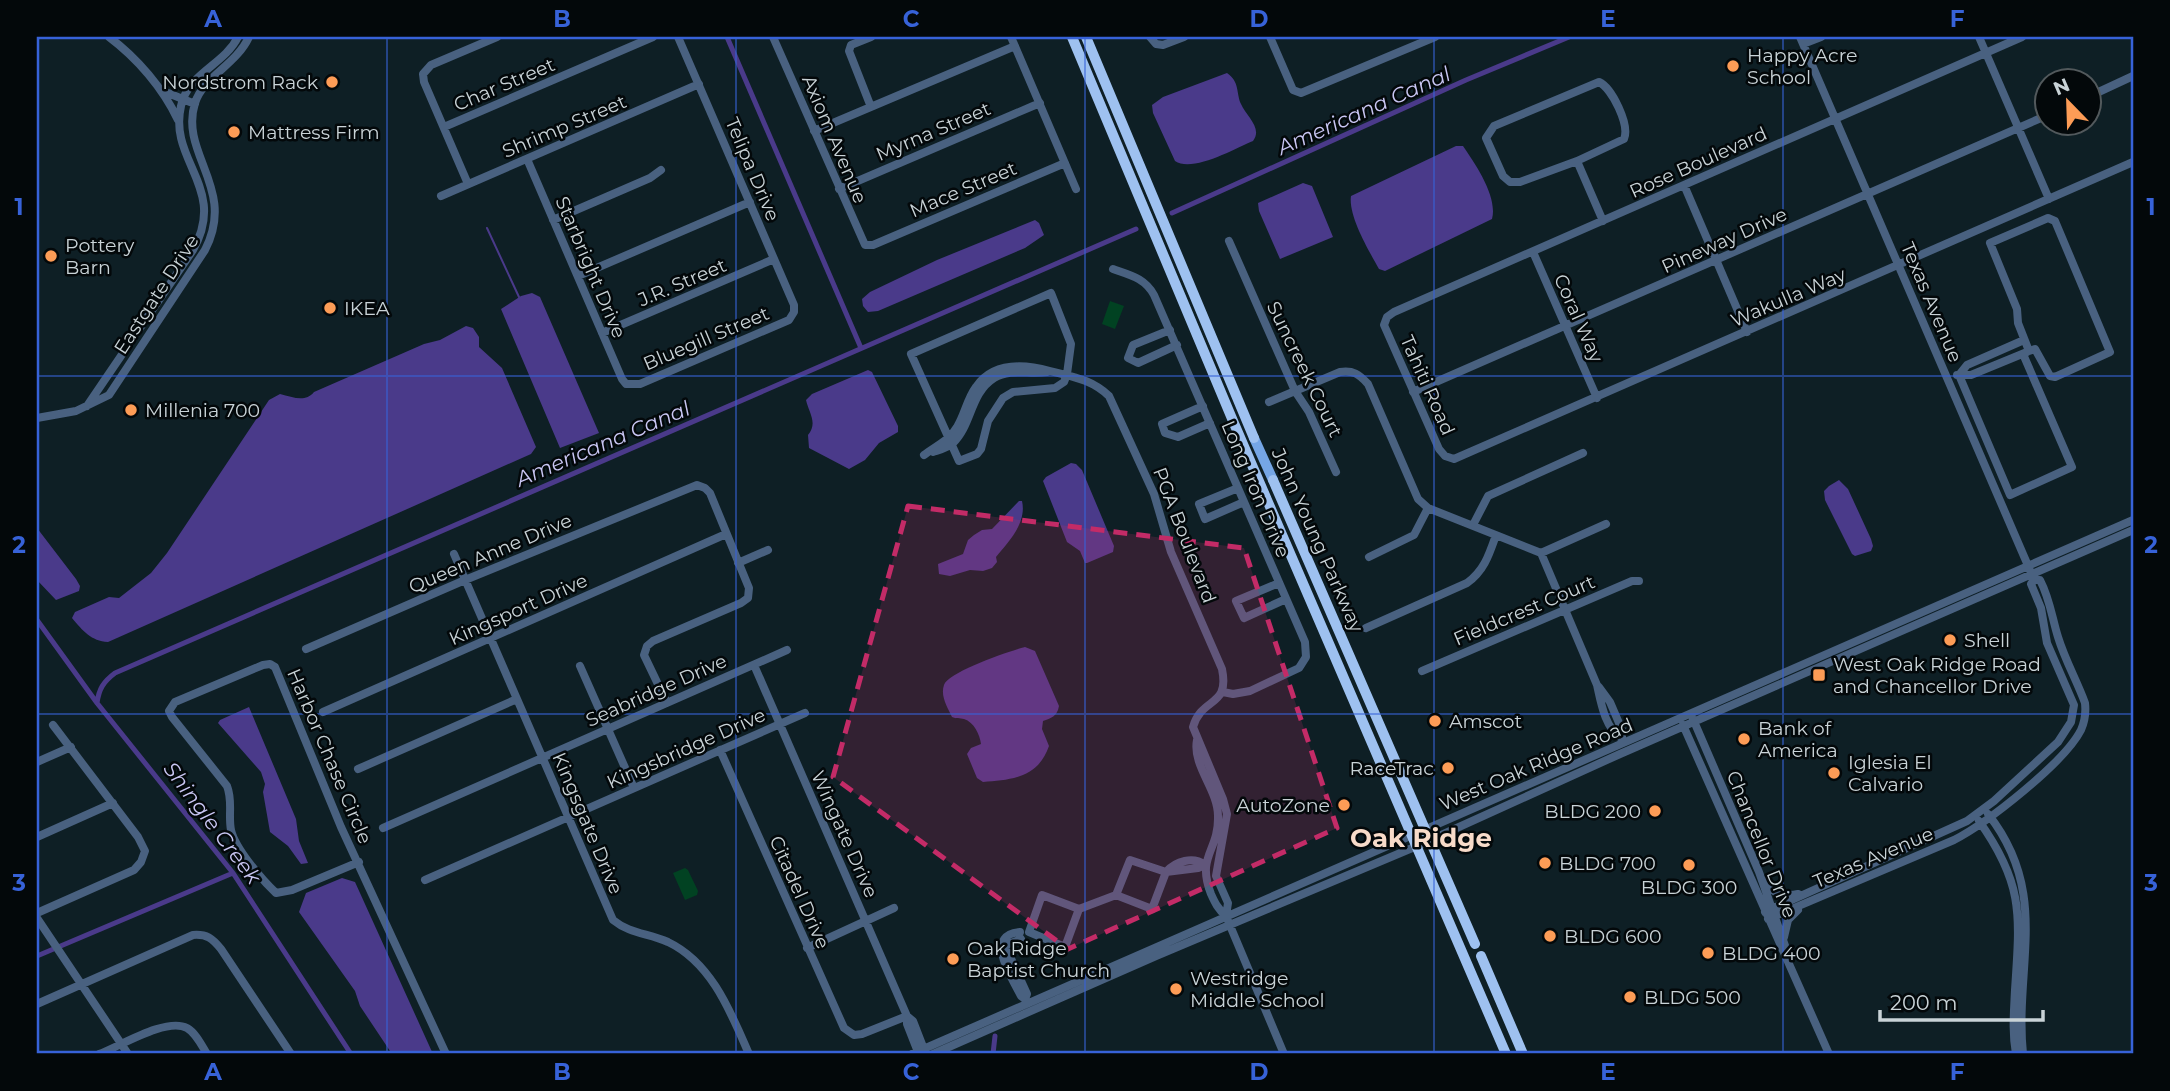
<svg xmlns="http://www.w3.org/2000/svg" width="2170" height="1091" viewBox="0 0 2170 1091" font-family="Montserrat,sans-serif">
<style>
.green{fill:#014222}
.water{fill:#4a3a8a}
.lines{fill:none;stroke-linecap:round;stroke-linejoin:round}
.stream{stroke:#4a3a8a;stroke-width:2}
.canal{stroke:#4a3a8a;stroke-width:5}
.minor{stroke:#496180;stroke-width:8}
.major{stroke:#75a6e6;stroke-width:10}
.highway{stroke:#9ec1f0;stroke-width:10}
.marked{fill:#c32b67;fill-opacity:0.2;stroke:#c32b67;stroke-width:5;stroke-dasharray:14 9;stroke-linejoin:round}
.grid{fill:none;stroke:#3762d8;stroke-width:2;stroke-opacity:0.55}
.poi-dot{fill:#fd9c56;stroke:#03080a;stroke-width:2.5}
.labels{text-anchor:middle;stroke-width:5;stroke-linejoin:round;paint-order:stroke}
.poi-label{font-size:19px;fill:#c9d3d7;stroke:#03080a;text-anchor:start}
.street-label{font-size:19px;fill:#c9d3d7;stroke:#03080a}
.water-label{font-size:21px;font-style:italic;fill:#c9c6f3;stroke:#03080a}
.district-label{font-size:26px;font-weight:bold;fill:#f8dbc9;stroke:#03080a}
.neatline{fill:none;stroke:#3762d8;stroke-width:2.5}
.grid-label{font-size:23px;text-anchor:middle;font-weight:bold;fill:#3762d8}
</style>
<rect width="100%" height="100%" fill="#0e1f25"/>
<path class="green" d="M 1110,301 L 1124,306 L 1115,329 L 1102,324 Z
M 685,868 L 688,870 L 698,891 L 697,895 L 685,900 L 673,873 Z"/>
<path class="water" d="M 1227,73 C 1240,82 1236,93 1241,104 C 1246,116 1263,128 1253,141 C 1234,149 1192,173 1175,161 L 1153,113 L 1152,105 L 1163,97 Z
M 1456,146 L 1463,146 C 1476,165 1498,197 1492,219 L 1385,271 L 1379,269 C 1369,251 1348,216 1351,196 Z
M 1303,183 L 1312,186 L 1333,237 L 1280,259 L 1259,211 L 1258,203 Z
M 1035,220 L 1039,223 L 1044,235 L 1025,248 L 878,311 L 868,312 L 863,306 L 862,299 L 870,292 L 937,260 Z
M 532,293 L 540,297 L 599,433 L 560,448 L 501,309 L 521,296 Z
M 466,326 L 473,328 L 479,337 L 479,347 L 502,368 L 536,447 L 531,454 L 108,642 C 91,641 83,631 72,618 L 75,612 L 109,597 L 119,598 L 151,573 L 167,553 L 269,400 L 280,394 C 293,397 305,403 314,392 L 424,344 L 440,340 Z
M 868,370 L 872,372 L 898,426 L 898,432 L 879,443 L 865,460 L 849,469 L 809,448 L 808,435 C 818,423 809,413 806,400 L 812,394 Z
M 1071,463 L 1076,464 L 1082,470 L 1114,546 L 1113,552 L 1087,563 L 1085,563 L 1080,551 L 1067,542 L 1043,481 L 1046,477 Z
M 1839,480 L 1848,489 L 1871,539 L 1873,546 L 1871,551 L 1855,556 L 1852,554 L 1825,500 L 1824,491 L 1829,486 Z
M 1019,501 L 1022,501 C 1027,523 1009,541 996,557 L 997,562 L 992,568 L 983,571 L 970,570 L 950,576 L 939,574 L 938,564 L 963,554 L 968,540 L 974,535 L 982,530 L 992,529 Z
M 37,528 L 76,579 L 80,586 L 79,591 L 56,600 L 37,580 Z
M 1025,647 L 1035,651 L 1059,706 C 1057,717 1051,718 1043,721 L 1042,729 L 1049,746 C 1038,778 1011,780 983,782 L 977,778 L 967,754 L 971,748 L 981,744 C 980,735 974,722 964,719 C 960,718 956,719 952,717 C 948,708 940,696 944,685 C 948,672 1010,651 1025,647 Z
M 249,707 L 296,819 L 299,841 L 308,863 L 301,864 L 288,846 L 270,832 L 263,792 L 265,784 L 261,772 L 218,723 L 220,720 Z
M 342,878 L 355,882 L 433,1054 L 392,1054 L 360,1006 L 355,991 L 299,912 L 306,893 Z"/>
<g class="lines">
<path class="stream" d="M 487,228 L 519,297"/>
<path class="canal" d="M 727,37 L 861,348
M 1172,213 L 1466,80 L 1569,37
M 37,620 L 97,703 L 233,873 L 351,1054
M 97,703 C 99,689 103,682 115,673 L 1136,229
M 37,956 L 233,873
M 993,1054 L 995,1036"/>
<path class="minor" d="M 109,37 C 137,58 163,88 178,120
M 773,37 L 865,245 L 873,245 L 1065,163
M 871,37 L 851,45 L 849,51 L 871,107
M 1011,37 L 1076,189
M 1150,37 L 1156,44 L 1163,45 L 1184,37
M 1270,37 L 1293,90 L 1301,93 L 1435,37
M 1979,37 L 2049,199
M 2022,37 L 1394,312 L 1387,317 L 1384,325 L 1439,449 L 1445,456 L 1454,459 L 2133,162
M 1803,44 L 1821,37
M 1599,82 C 1612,88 1630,125 1624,139 L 1577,161 L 1520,182 L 1510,182 L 1503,176 L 1486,138 L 1494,126 Z
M 163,91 L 195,104
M 2090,96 L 2133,76
M 444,127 L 653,37
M 814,131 L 1015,46
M 527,159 L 622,379 L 626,384 L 640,384 L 789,320 L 794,312 L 794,305 L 678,37
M 1577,161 L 1603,221
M 468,184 L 424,82 L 423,74 L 431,65 L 497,37
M 1684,185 L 1747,332
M 839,189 L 1040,103
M 441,196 L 699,84
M 2048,218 L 2055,221 L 2110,352 L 2055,377 L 2050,376 L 2035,349 L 2029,351 L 2018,323 L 2017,309 L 1990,243 Z
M 553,220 L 650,178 L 661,170
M 1229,241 L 1295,391 L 1309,412 L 1336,472
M 1533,252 L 1597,398
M 1113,269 C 1130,275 1145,278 1154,295 L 1305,642 L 1306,657 L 1299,668 L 1250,691 L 1233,694 L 1223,692
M 578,276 L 750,202
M 1051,293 L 1071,344 L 1067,374 L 1064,382 L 1055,388 L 1013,392 L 1003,398 L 988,421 L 981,449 L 977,454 L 959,461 L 911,354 Z
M 1170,330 L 1133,345 L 1128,358 L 1138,363 L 1177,345
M 602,333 L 774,259
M 1957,375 L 1971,375 L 2027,352
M 1959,375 L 2010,495 L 2072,467 L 2023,354
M 1959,375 L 1967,365 L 2024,340
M 1413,392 L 2048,115
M 1269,402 L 1340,372 C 1353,370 1359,374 1368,384 L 1418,499 L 1428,508 L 1541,553 L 1597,685 C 1601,703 1605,728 1621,738
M 87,406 L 193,250 C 228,188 168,161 181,106 C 188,73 224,65 238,37
M 1203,406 L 1162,424 L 1165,433 L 1178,437 L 1210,423
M 37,418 L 76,411 L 109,395 L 205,250 C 237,188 179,154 195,103 C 203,77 236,65 249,37
M 933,452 C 939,450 948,448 953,443 C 972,425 970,393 994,378 C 1011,368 1029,375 1047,372
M 924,455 C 936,446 950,440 957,427 C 965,414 967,399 976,387 C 993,362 1024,364 1050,371 C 1073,377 1091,379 1109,396 L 1154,494 L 1171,552 L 1222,669 C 1230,708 1202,696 1193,727 L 1223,799 L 1227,814 L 1216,876 L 1228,903 L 1226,916
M 1238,488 L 1199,504 L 1205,519 L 1244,502
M 1473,525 L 1488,496 L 1583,453
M 1541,553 L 1606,524
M 454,554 L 613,920 C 630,934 648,933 668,942 C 712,963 731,1013 749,1054
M 1369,557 L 1414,535 L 1428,508
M 738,563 L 768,550
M 1279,583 L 1236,601 L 1244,618 L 1286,599
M 1366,628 L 1467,583 C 1484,571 1489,555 1496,535
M 306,649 L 465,580 L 697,485 L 705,488 L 710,493 L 749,588 L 748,598 L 741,603 L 653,641 L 647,646 L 644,655 L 667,703
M 754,665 L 907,1016 L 907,1024 L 918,1052
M 580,666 L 634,788
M 1422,671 L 1632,581 L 1639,581
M 1599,687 L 1610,702 L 1622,730 L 1622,741
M 323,712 L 726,534
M 1693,719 L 1759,872 L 1788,954
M 1683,725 L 1829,1054
M 1197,740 C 1192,766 1218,789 1218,816 C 1219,852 1196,855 1211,894 C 1215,903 1218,909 1226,916 L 1284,1054
M 720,750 L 844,1028 L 854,1035 L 862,1034 L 907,1016
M 37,762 L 71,747
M 358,769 L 517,699
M 1988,814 C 2051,894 2014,966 2023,1054
M 1979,821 C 2024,884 2020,915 2015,990 C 2014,1012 2012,1032 2016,1054
M 383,828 L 787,650
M 37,837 L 113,803
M 1130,860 L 1166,872 L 1152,909 L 1116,895 Z
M 359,862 L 292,890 L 276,893 C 262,880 235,848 231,830 C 228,815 233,801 227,786 L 172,717 L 169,711 L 175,702 L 263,665 L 270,664 L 275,667 L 341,827 L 446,1054
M 1166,872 C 1176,861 1193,856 1205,865
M 1166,872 L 1198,868 L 1205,865
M 425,880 L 805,713
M 1764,881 C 1771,893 1784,897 1798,894
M 1042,895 L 1079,909 L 1065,947 L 1029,932 Z
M 1079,909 L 1116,895
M 1765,912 L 1967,821 L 1994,801 L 2058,742 L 2071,722 L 2074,705 L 2047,643 L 2041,608 L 2031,584 L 2034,580
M 37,913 L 134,870 L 141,862 L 145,851 L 138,837 L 53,725
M 37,918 L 128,1054
M 1768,919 L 1954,840 C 1987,823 2064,763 2081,730 C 2085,721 2086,712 2085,703 C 2077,681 2065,660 2058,637 C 2052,618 2050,599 2040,580 L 2034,580 L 2026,561 L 1800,37
M 1020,932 C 983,935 1012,978 1021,996 L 1025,999
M 1784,937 L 1788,920 L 1798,910
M 1021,939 L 1001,947 L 1008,952 L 1027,994 L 1025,999
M 807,948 L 894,908
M 37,1004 L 193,935 C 207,934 212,938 221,949 L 291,1054
M 907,1016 L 913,1021 L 925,1052
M 99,1054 C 119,1047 166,1017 187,1028 C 196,1033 202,1046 207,1054
M 912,1054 L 2133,520
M 933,1054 L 1156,956 L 1417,846 L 1620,754 L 2133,530"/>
<path class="major" d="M 1254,438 L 1273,480"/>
<path class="highway" d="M 1072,37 L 1233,421 L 1506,1054
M 1086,37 L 1254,438
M 1273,480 L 1475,944
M 1481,956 L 1523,1054"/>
</g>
<path class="marked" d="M 908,506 L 1244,548 L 1337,828 L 1068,949 L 833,777 Z"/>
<path class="grid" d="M 387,37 L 387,1054M 736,37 L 736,1054M 1085,37 L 1085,1054M 1434,37 L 1434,1054M 1783,37 L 1783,1054M 37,376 L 2133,376M 37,714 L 2133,714"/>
<g class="poi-dot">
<circle cx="1733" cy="66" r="7"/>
<circle cx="332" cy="82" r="7"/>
<circle cx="234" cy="132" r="7"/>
<circle cx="51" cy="256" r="7"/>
<circle cx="330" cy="308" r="7"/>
<circle cx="131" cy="410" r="7"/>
<circle cx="1950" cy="640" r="7"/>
<rect x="1812" y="668" width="14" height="14" rx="3.5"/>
<circle cx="1435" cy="721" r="7"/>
<circle cx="1744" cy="739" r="7"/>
<circle cx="1448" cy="768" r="7"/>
<circle cx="1834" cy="773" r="7"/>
<circle cx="1344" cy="805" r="7"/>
<circle cx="1655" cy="811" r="7"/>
<circle cx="1545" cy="863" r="7"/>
<circle cx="1689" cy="865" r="7"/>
<circle cx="1550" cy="936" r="7"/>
<circle cx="1708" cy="953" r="7"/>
<circle cx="953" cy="959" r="7"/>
<circle cx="1176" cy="989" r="7"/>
<circle cx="1630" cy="997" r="7"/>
</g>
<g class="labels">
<g class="poi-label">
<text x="1747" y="62">Happy Acre<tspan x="1747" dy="22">School</tspan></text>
<text x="318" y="89" text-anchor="end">Nordstrom Rack</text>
<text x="248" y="139">Mattress Firm</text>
<text x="65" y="252">Pottery<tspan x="65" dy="22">Barn</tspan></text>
<text x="344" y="315">IKEA</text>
<text x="145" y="417">Millenia 700</text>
<text x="1964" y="647">Shell</text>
<text x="1833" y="671">West Oak Ridge Road<tspan x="1833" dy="22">and Chancellor Drive</tspan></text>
<text x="1449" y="728">Amscot</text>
<text x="1758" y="735">Bank of<tspan x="1758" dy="22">America</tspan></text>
<text x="1848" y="769">Iglesia El<tspan x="1848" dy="22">Calvario</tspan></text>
<text x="1434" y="775" text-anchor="end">RaceTrac</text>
<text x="1330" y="812" text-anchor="end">AutoZone</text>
<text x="1641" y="818" text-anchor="end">BLDG 200</text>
<text x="1559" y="870">BLDG 700</text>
<text x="1689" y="894" text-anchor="middle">BLDG 300</text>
<text x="1564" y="943">BLDG 600</text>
<text x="967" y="955">Oak Ridge<tspan x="967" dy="22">Baptist Church</tspan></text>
<text x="1722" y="960">BLDG 400</text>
<text x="1190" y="985">Westridge<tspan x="1190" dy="22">Middle School</tspan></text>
<text x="1644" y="1004">BLDG 500</text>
</g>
<g class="street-label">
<text transform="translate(504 84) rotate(-23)" y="7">Char Street</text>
<text transform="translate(564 126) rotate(-23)" y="7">Shrimp Street</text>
<text transform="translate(933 131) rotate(-23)" y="7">Myrna Street</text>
<text transform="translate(835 139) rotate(67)" y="7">Axiom Avenue</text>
<text transform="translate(1698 162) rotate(-24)" y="7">Rose Boulevard</text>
<text transform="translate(753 169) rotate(67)" y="7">Telipa Drive</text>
<text transform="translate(963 189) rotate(-23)" y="7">Mace Street</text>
<text transform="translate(1724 240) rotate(-24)" y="7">Pineway Drive</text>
<text transform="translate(591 267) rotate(67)" y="7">Starbright Drive</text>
<text transform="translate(682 282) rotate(-23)" y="7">J.R. Street</text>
<text transform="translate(156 294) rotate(-57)" y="7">Eastgate Drive</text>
<text transform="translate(1788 297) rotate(-23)" y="7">Wakulla Way</text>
<text transform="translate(1932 302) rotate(67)" y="7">Texas Avenue</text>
<text transform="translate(1579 318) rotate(66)" y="7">Coral Way</text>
<text transform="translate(706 338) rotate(-23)" y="7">Bluegill Street</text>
<text transform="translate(1305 369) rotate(64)" y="7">Suncreek Court</text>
<text transform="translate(1428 385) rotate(66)" y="7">Tahiti Road</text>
<text transform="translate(1256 489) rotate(67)" y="7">Long Iron Drive</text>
<text transform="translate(1185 535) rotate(69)" y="7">PGA Boulevard</text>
<text transform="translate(1318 540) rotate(66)" y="7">John Young Parkway</text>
<text transform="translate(490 553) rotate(-23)" y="7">Queen Anne Drive</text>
<text transform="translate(518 609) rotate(-24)" y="7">Kingsport Drive</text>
<text transform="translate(1524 610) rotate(-23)" y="7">Fieldcrest Court</text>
<text transform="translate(656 690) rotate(-24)" y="7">Seabridge Drive</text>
<text transform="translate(686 748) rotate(-24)" y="7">Kingsbridge Drive</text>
<text transform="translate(330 756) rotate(67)" y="7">Harbor Chase Circle</text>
<text transform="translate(1536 764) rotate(-23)" y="7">West Oak Ridge Road</text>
<text transform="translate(588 823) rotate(67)" y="7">Kingsgate Drive</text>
<text transform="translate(845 834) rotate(66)" y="7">Wingate Drive</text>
<text transform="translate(1762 844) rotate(68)" y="7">Chancellor Drive</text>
<text transform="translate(1873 857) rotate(-23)" y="7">Texas Avenue</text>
<text transform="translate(800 892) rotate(66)" y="7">Citadel Drive</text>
</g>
<g class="water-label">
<text transform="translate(1364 111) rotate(-24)" y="7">Americana Canal</text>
<text transform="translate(603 444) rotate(-23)" y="7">Americana Canal</text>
<text transform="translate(212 823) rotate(53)" y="7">Shingle Creek</text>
</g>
<g class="district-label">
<text x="1421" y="847">Oak Ridge</text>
</g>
</g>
<rect width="2170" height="1091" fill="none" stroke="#03080a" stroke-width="77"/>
<g transform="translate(2068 102) rotate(337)"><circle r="33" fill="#03080a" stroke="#52595c" stroke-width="2"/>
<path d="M0-5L12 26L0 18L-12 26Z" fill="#fd9c56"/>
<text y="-10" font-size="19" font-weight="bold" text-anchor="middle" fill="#c9d3d7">N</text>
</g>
<path d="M1880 1010v10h163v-10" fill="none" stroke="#c9d3d7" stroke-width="3.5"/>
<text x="1890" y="1010" font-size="21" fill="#c9d3d7" stroke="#03080a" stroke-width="5" paint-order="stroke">200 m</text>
<rect x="38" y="38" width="2094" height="1014" class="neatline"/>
<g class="grid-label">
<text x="213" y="27">A</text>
<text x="562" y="27">B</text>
<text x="911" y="27">C</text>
<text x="1259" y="27">D</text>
<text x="1608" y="27">E</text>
<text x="1957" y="27">F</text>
<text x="19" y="215">1</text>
<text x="2151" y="215">1</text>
<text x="19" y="553">2</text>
<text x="2151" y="553">2</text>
<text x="19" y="891">3</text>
<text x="2151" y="891">3</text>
<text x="213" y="1080">A</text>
<text x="562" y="1080">B</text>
<text x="911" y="1080">C</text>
<text x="1259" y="1080">D</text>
<text x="1608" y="1080">E</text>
<text x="1957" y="1080">F</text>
</g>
</svg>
